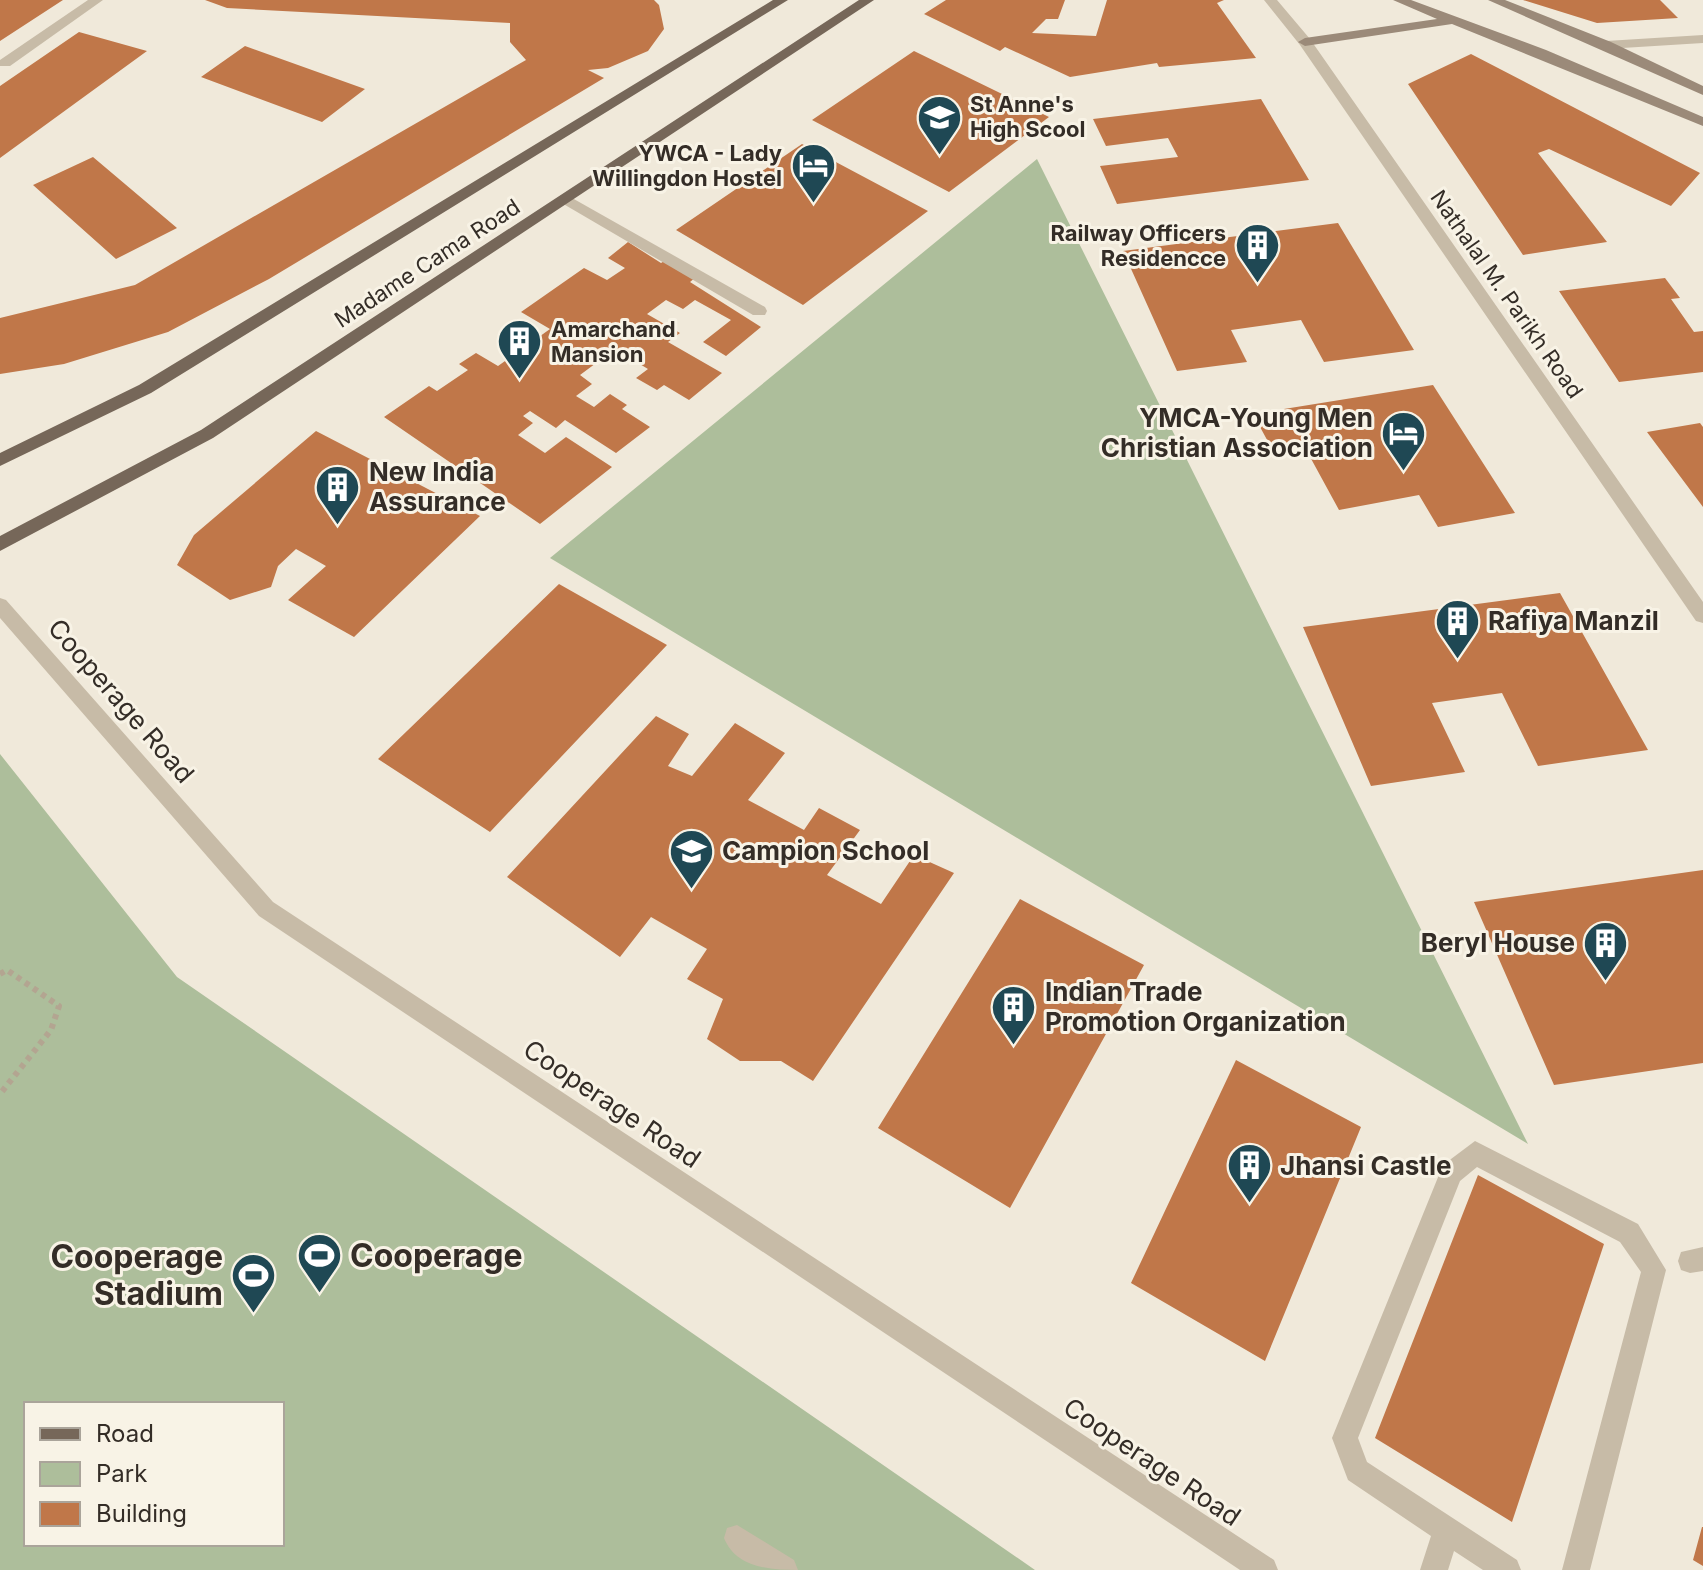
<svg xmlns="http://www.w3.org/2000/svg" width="1703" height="1570" viewBox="0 0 1703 1570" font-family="Inter,sans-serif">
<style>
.green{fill:#adbe9b;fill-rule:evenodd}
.building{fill:#c07749}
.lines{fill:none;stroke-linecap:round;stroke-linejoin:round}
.path{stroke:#b3a591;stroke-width:6;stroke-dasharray:5 5;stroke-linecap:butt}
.service{fill:#c7bba7;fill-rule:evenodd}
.minor{fill:#c7bba7;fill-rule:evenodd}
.tertiary{fill:#c7bba7;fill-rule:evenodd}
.secondary{fill:#9b8a79;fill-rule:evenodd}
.primary{fill:#766759;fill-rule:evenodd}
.labels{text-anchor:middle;stroke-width:6;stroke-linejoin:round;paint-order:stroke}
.far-poi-label{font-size:22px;font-weight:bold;fill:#342d27;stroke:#f8f3e6;text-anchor:start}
.far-street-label{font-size:22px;fill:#342d27;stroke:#f8f3e6}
.poi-label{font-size:26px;font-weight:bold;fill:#342d27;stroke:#f8f3e6;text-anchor:start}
.street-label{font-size:26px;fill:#342d27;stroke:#f8f3e6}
.near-poi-label{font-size:32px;font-weight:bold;fill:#342d27;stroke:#f8f3e6;text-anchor:start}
</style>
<rect width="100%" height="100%" fill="#f0e9da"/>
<path class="green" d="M 1037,159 L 1528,1144 L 550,558 Z
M 0,754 L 177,977 L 1035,1570 L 0,1570 ZM 26,1404 L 282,1404 L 282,1544 L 26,1544 Z"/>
<path class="building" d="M 0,0 L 63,0 L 0,41 Z
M 205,0 L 654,0 L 659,5 L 664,29 L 648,51 L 608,68 L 588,70 L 604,78 L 269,279 L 168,332 L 64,364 L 0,374 L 0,318 L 135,285 L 526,60 L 510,42 L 510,23 L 227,8 Z
M 946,0 L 1065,0 L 1058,19 L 1046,19 L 1032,33 L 1096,36 L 1107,0 L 1224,0 L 1217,3 L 1256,58 L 1159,67 L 1157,63 L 1070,77 L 1005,47 L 1000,51 L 924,14 Z
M 1523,0 L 1660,0 L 1678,18 L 1597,23 Z
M 79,32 L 147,51 L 0,158 L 0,86 Z
M 245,46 L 365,89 L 322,122 L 201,77 Z
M 914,51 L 1049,117 L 949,192 L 812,120 Z
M 1471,54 L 1700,173 L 1671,206 L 1549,149 L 1538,153 L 1607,242 L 1523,255 L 1408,84 Z
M 1261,99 L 1309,180 L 1117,204 L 1100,166 L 1178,157 L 1168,138 L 1106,146 L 1093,119 Z
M 802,144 L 928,211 L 803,305 L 676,230 Z
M 93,157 L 177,228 L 116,259 L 33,185 Z
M 1338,223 L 1414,350 L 1324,362 L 1301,320 L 1231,330 L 1247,362 L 1177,371 L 1123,251 Z
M 628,242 L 661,263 L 666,260 L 696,277 L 690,282 L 761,327 L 726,356 L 703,342 L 731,320 L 695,300 L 683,309 L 666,300 L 647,314 L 680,333 L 668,342 L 722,373 L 689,400 L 664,385 L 657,390 L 636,378 L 648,369 L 615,349 L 580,375 L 592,384 L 576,396 L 594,407 L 610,394 L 627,405 L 622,409 L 650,427 L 616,453 L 565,420 L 556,428 L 530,411 L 523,416 L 533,423 L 518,435 L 545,453 L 566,437 L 612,467 L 540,524 L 384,417 L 429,386 L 437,391 L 468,370 L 459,364 L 476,353 L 498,366 L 550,329 L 521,312 L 584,268 L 607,280 L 625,268 L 608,258 Z
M 1665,278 L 1680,298 L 1671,299 L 1694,332 L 1703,331 L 1703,372 L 1619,382 L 1559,291 Z
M 1433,385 L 1515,513 L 1438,527 L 1419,495 L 1339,510 L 1303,444 L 1272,449 L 1253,414 Z
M 1700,423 L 1703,427 L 1703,507 L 1647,432 Z
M 316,431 L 480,516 L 354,637 L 288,600 L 326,566 L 296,549 L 278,566 L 271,587 L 230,600 L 177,565 L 194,535 Z
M 559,584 L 667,645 L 490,832 L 378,759 Z
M 1560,593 L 1648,750 L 1538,766 L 1502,693 L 1432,703 L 1465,772 L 1371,786 L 1303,627 Z
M 656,716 L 689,734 L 668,766 L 692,776 L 735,723 L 785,753 L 748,800 L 804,830 L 819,808 L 860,830 L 827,875 L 881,904 L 914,855 L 954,873 L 813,1081 L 781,1061 L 740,1061 L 707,1039 L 723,999 L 687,979 L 707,949 L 651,917 L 620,957 L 507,877 Z
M 1703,870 L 1703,1063 L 1554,1085 L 1474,902 Z
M 1020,899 L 1144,965 L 1010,1208 L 878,1128 Z
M 1236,1060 L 1361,1127 L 1265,1361 L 1131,1283 Z
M 1478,1175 L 1604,1244 L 1512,1522 L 1375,1438 Z
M 1702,1527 L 1703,1527 L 1703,1566 L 1693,1560 Z"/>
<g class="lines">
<path class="path" d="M 0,974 L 7,970 L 59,1006 L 51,1030 L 0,1094"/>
<path class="service" d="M 88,0 L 103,0 L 10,66 L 0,66 L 0,60 Z
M 565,194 L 765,307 L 767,311 L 765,315 L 753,315 L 560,202 L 560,196 Z
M 1475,1141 L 1638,1224 L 1666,1270 L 1590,1570 L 1562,1570 L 1641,1272 L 1620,1242 L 1477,1167 L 1460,1181 L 1358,1438 L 1367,1462 L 1517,1560 L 1521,1570 L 1483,1570 L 1454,1551 L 1448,1570 L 1420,1570 L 1431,1536 L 1348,1480 L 1332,1438 L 1443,1165 Z
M 737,1525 L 794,1560 L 798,1570 C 770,1570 736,1568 724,1538 L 727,1528 Z"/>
<path class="minor" d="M 1703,1247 L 1703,1271 L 1690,1273 L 1681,1270 L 1678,1261 L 1681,1252 Z"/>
<path class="tertiary" d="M 1264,0 L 1277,0 L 1310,39 L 1703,602 L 1703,623 L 1696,621 L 1300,45 Z
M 1703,35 L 1703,43 L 1606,49 L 1599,45 L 1606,41 Z
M 0,598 L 6,600 L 273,902 L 1274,1560 L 1278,1570 L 1240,1570 L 259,916 L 0,618 Z"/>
<path class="secondary" d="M 1393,0 L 1411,0 L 1546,50 L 1703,117 L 1703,126 L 1452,24 L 1305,46 L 1298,42 L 1305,38 L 1437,19 Z
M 1488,0 L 1505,0 L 1611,42 L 1703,86 L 1703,95 Z"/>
<path class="primary" d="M 773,0 L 788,0 L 151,393 L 0,466 L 0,453 L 139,385 Z
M 859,0 L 874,0 L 213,438 L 0,551 L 0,536 L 201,430 Z"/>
</g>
<defs>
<symbol id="school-pin" viewBox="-11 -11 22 30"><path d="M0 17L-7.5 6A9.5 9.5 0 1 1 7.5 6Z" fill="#1f4854" stroke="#f8f3e6"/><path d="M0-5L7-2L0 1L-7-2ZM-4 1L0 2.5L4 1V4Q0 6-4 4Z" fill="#fff"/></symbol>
<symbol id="hotel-pin" viewBox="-11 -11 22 30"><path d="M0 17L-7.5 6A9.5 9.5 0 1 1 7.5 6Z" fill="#1f4854" stroke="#f8f3e6"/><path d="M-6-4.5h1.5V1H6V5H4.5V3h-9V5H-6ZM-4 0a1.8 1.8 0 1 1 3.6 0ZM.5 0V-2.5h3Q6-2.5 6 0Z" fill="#fff"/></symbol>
<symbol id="building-pin" viewBox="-11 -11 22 30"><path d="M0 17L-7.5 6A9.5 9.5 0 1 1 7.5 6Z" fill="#1f4854" stroke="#f8f3e6"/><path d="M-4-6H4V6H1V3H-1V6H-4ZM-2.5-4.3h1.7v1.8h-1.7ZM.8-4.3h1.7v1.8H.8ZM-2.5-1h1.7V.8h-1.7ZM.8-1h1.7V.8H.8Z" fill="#fff"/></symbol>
<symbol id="stadium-pin" viewBox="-11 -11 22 30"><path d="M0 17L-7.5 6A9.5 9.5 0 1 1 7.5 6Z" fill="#1f4854" stroke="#f8f3e6"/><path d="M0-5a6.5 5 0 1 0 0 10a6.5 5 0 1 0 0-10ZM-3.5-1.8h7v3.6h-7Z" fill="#fff"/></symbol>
</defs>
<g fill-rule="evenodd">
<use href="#school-pin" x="914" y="92" width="51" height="69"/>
<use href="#hotel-pin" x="788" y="140" width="51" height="69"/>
<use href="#building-pin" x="1232" y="220" width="51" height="69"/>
<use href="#building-pin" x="494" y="316" width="51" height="69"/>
<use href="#hotel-pin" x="1378" y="408" width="51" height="69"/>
<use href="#building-pin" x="312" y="462" width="51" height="69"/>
<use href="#building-pin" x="1432" y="596" width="51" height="69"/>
<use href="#school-pin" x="666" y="826" width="51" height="69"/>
<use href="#building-pin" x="1580" y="918" width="51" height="69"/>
<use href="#building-pin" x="988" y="982" width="51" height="69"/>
<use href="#building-pin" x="1224" y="1140" width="51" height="69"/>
<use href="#stadium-pin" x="294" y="1230" width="51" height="69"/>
<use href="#stadium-pin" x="228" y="1250" width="51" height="69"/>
</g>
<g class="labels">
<g class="far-poi-label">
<text x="970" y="112">St Anne's<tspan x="970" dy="25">High Scool</tspan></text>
<text x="782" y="161" text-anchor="end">YWCA - Lady<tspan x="782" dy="25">Willingdon Hostel</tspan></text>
<text x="1226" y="241" text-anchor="end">Railway Officers<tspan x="1226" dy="25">Residencce</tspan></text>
<text x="551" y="337">Amarchand<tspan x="551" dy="25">Mansion</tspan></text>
</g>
<g class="far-street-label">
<text transform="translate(427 263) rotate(-33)" y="8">Madame Cama Road</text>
<text transform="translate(1507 294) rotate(55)" y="8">Nathalal M. Parikh Road</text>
</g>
<g class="poi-label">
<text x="1373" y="427" text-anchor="end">YMCA-Young Men<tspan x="1373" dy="30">Christian Association</tspan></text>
<text x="369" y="481">New India<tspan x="369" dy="30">Assurance</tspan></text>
<text x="1488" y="630">Rafiya Manzil</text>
<text x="722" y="860">Campion School</text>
<text x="1575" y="952" text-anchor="end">Beryl House</text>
<text x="1045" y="1001">Indian Trade<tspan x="1045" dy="30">Promotion Organization</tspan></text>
<text x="1280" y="1175">Jhansi Castle</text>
</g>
<g class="street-label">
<text transform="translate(121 701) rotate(49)" y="9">Cooperage Road</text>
<text transform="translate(612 1104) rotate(34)" y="9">Cooperage Road</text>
<text transform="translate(1152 1462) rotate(34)" y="9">Cooperage Road</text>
</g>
<g class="near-poi-label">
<text x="350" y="1267">Cooperage</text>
<text x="223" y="1268" text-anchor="end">Cooperage<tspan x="223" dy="37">Stadium</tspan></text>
</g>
</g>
<rect x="24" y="1402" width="260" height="144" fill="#f8f3e6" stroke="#aaa49a" stroke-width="2"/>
<rect x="40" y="1428" width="40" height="12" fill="#766759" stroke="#aaa49a" stroke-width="2"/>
<text x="96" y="1442" font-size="24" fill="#342d27">Road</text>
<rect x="40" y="1462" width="40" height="24" fill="#adbe9b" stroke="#aaa49a" stroke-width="2"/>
<text x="96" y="1482" font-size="24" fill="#342d27">Park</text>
<rect x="40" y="1502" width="40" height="24" fill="#c07749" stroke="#aaa49a" stroke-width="2"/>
<text x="96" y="1522" font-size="24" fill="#342d27">Building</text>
</svg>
